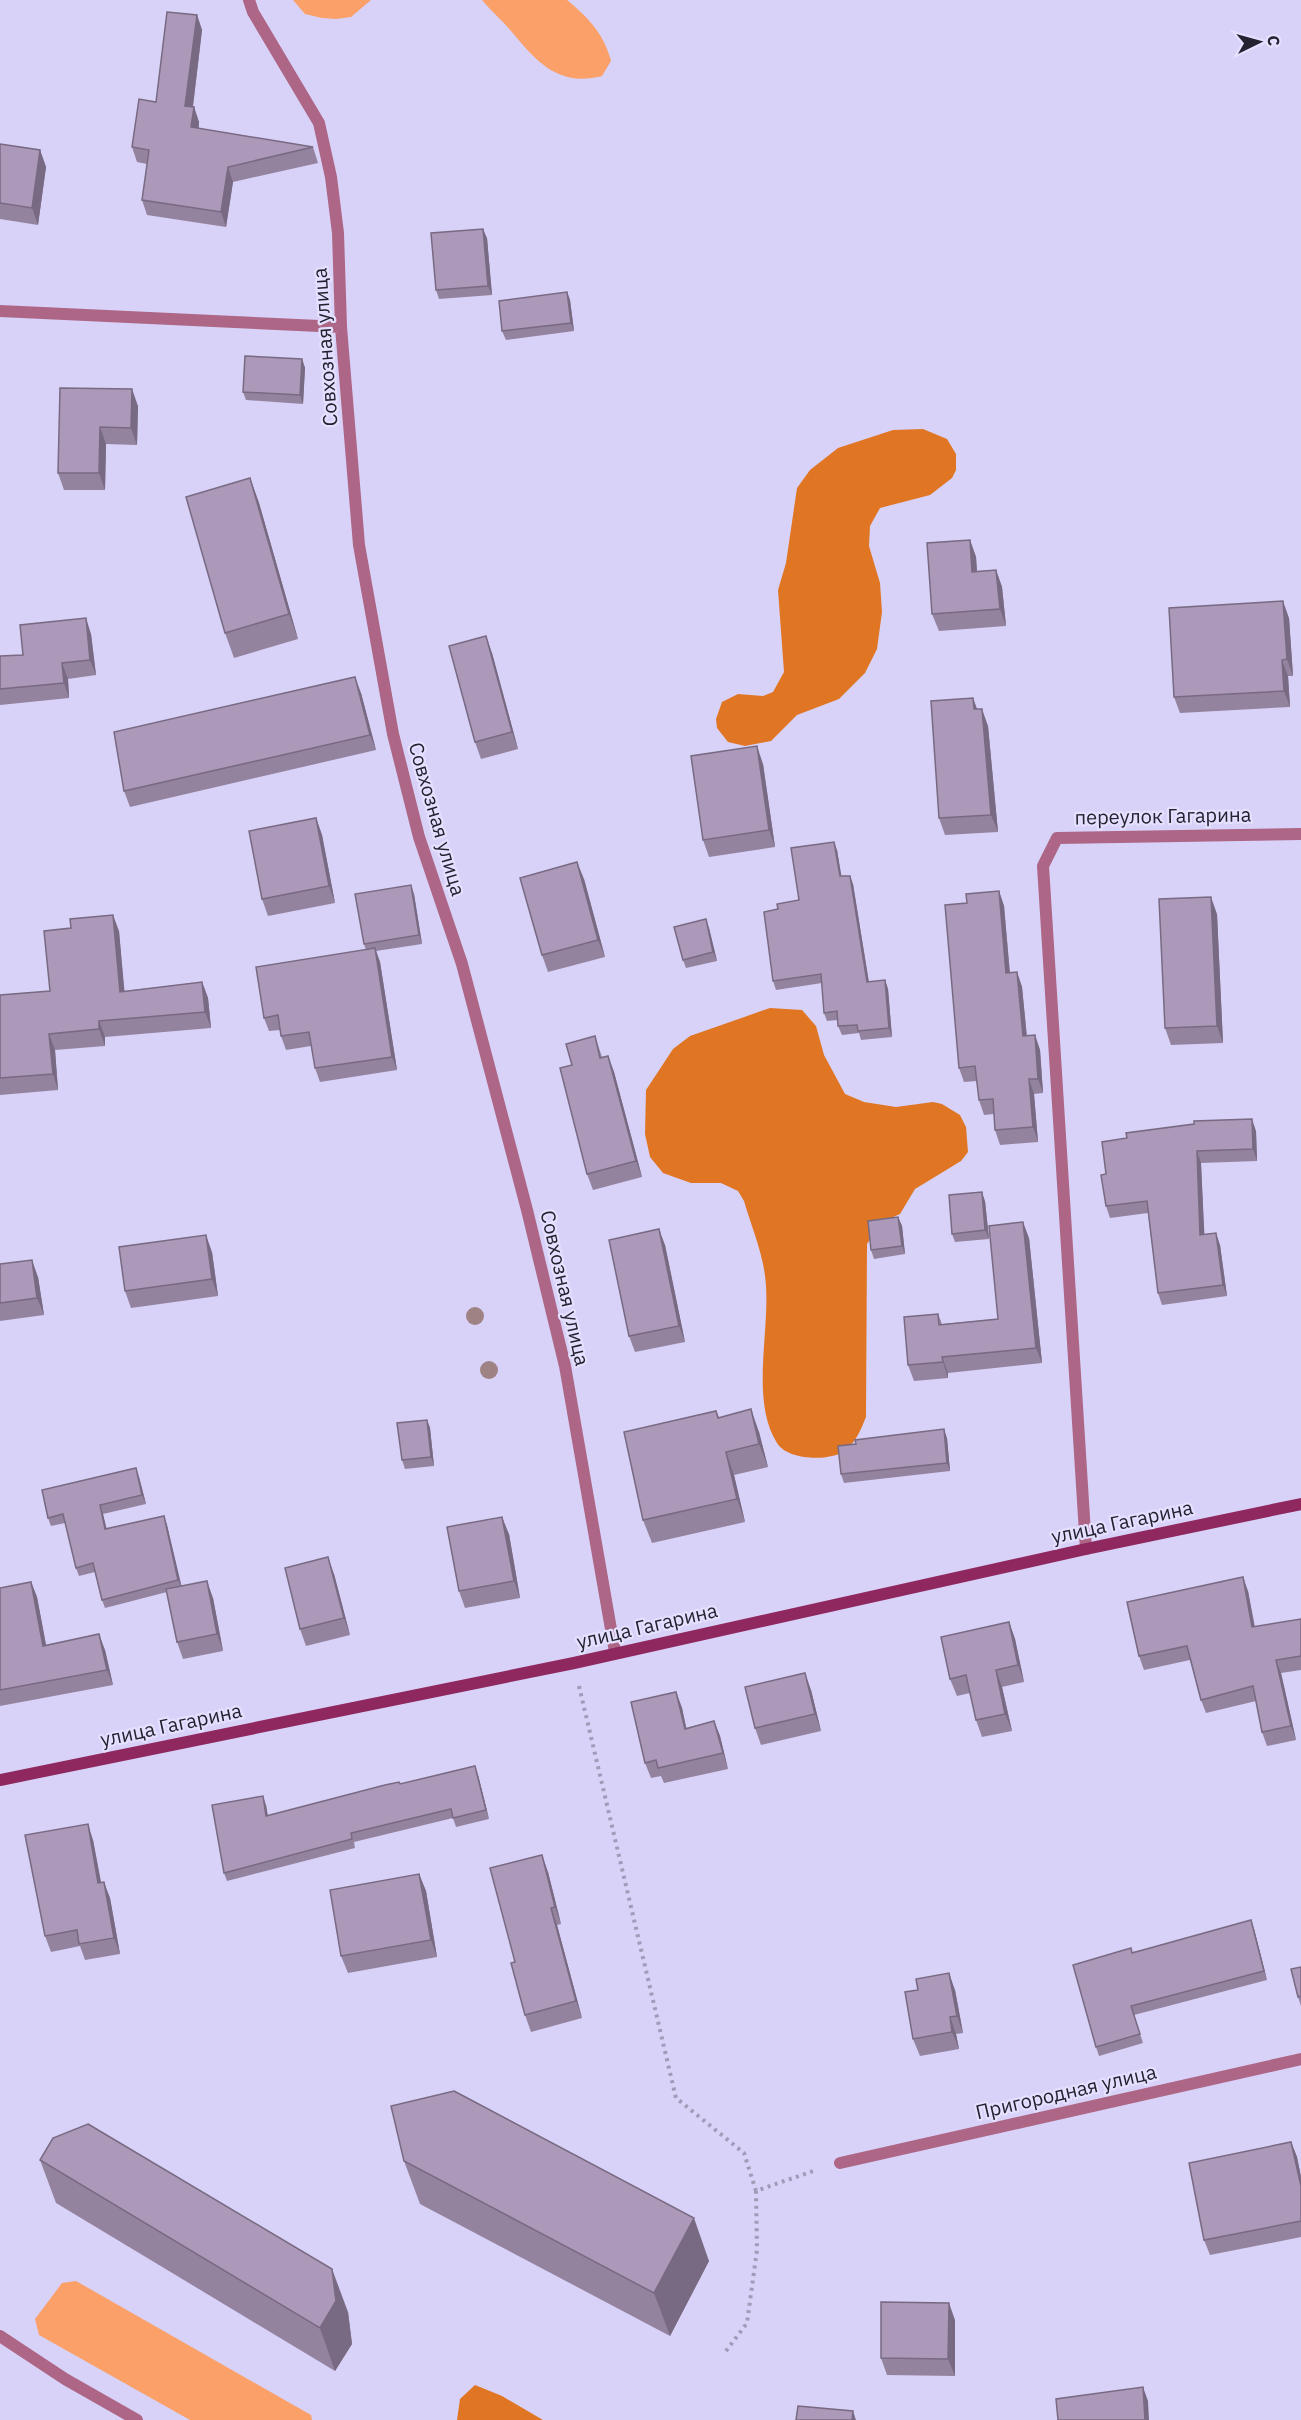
<svg xmlns="http://www.w3.org/2000/svg" width="1301" height="2420" viewBox="0 0 1301 2420" font-family="'IBM Plex Sans',sans-serif">
<style>
.green{fill:#faa068}
.forest{fill:#e07523}
.lines{fill:none;stroke-linecap:round;stroke-linejoin:round}
.path{stroke:#a09bb9;stroke-width:4;stroke-dasharray:3 4.5;stroke-linecap:butt}
.service{stroke:#ad6686;stroke-width:12}
.minor{stroke:#ad6686;stroke-width:12}
.tertiary{stroke:#ad6686;stroke-width:12}
.secondary{stroke:#902860;stroke-width:12}
.tree{fill:#9f8384}
.wall{fill:#94839f}
.shaded-wall{fill:#786a82}
.building{fill:#ac98b9;stroke:#786a82;stroke-width:1.5}
.labels{text-anchor:middle;stroke-width:4.5;stroke-linejoin:round;paint-order:stroke}
.street-label{font-size:20px;fill:#242230;stroke:#e5e0ff}
</style>
<rect width="100%" height="100%" fill="#d8d2f8"/>
<path class="green" d="M 293,0 L 371,0 L 351,17 L 336,19 L 322,18 L 305,14 Z
M 482,0 L 567,0 C 588,17 604,34 611,61 L 602,76 C 558,87 537,62 511,31 C 502,20 491,11 482,0 Z
M 76,2281 L 311,2415 L 312,2420 L 190,2420 L 39,2335 L 35,2319 L 62,2283 Z"/>
<path class="forest" d="M 923,429 L 947,439 L 956,454 L 956,470 L 952,478 L 930,495 L 880,508 L 870,526 L 869,546 L 880,583 L 882,612 L 877,649 L 865,673 L 839,699 L 797,715 L 771,741 L 745,746 L 728,742 L 717,728 L 716,719 L 722,702 L 738,694 L 763,696 L 773,692 L 784,672 L 778,590 L 786,563 L 797,488 L 810,470 L 838,448 L 893,430 Z
M 770,1008 L 802,1010 L 816,1026 L 824,1055 L 845,1094 L 864,1102 L 896,1107 L 933,1102 L 942,1104 L 960,1115 L 966,1127 L 968,1152 L 961,1161 L 915,1189 L 900,1214 L 882,1222 L 867,1244 L 866,1417 C 861,1429 856,1443 844,1451 C 829,1462 787,1460 777,1443 C 749,1398 772,1326 765,1276 C 762,1251 751,1225 744,1201 L 738,1191 L 721,1183 L 691,1183 L 663,1173 L 650,1157 L 645,1134 L 646,1090 L 673,1049 L 690,1036 Z
M 475,2385 L 502,2396 L 543,2420 L 457,2420 L 460,2399 Z"/>
<g class="lines">
<path class="path" d="M 579,1686 L 676,2098 L 744,2153 L 756,2191
M 726,2351 L 747,2323 L 757,2250 L 756,2191 L 816,2170"/>
<path class="service" d="M 249,0 L 253,12 L 319,123 L 331,177 L 338,233 L 341,327"/>
<path class="minor" d="M 0,311 L 341,327 L 359,545 L 393,734 L 419,837 L 462,964 L 527,1210 L 565,1366 L 615,1652
M 1086,1549 L 1043,866 L 1057,838 L 1301,834
M 840,2163 L 1301,2059"/>
<path class="tertiary" d="M 0,2336 L 65,2379 L 137,2420"/>
<path class="secondary" d="M 0,1780 L 574,1663 L 1086,1549 L 1301,1504"/>
</g>
<g class="tree">
<circle cx="475" cy="1316" r="9"/>
<circle cx="489" cy="1370" r="9"/>
</g>
<path class="wall" d="M 197,15 L 202,30 L 193,107 L 194,107 L 199,122 L 199,128 L 313,147 L 318,163 L 233,182 L 226,227 L 147,215 L 142,200 L 147,164 L 137,162 L 132,147 L 156,102 Z
M 0,144 L 40,150 L 46,167 L 38,225 L 0,219 Z
M 487,238 L 492,295 L 439,299 L 436,290 Z
M 567,292 L 570,300 L 574,331 L 506,340 L 502,331 Z
M 302,359 L 305,368 L 303,404 L 246,400 L 243,392 Z
M 60,388 L 138,406 L 137,445 L 106,444 L 105,490 L 64,490 L 58,473 Z
M 250,478 L 259,503 L 298,639 L 234,658 L 225,633 Z
M 970,540 L 976,557 L 977,571 L 996,570 L 1002,587 L 1006,626 L 939,631 L 932,614 Z
M 1289,618 L 1293,676 L 1288,676 L 1290,707 L 1180,713 L 1174,697 Z
M 91,634 L 96,675 L 68,679 L 69,698 L 0,705 L 0,656 L 23,655 Z
M 492,653 L 518,749 L 481,759 L 475,742 Z
M 361,693 L 376,750 L 130,807 L 124,791 Z
M 973,698 L 977,709 L 988,726 L 998,832 L 945,835 L 939,818 Z
M 763,764 L 775,847 L 709,857 L 703,840 Z
M 316,818 L 322,835 L 335,903 L 268,916 L 262,899 Z
M 837,850 L 841,876 L 853,884 L 869,982 L 885,980 L 888,989 L 892,1037 L 861,1040 L 859,1033 L 842,1035 L 838,1026 L 838,1020 L 827,1021 L 824,1013 L 822,983 L 776,990 L 773,981 L 778,909 L 799,900 Z
M 584,879 L 605,957 L 548,972 L 542,955 Z
M 999,891 L 1004,906 L 1010,973 L 1017,972 L 1022,987 L 1027,1036 L 1035,1035 L 1040,1050 L 1043,1093 L 1034,1094 L 1038,1142 L 1000,1145 L 995,1130 L 994,1114 L 984,1115 L 979,1100 L 977,1081 L 964,1082 L 959,1068 L 967,903 Z
M 414,894 L 422,944 L 376,951 L 380,962 L 397,1070 L 320,1082 L 315,1068 L 311,1046 L 286,1050 L 281,1036 L 280,1030 L 269,1031 L 264,1018 L 366,950 L 364,944 Z
M 1217,914 L 1223,1043 L 1171,1045 L 1165,1028 Z
M 709,928 L 717,961 L 686,968 L 683,960 Z
M 119,931 L 124,991 L 202,982 L 208,998 L 211,1028 L 105,1037 L 105,1046 L 55,1050 L 58,1090 L 0,1095 L 0,995 L 50,991 Z
M 595,1036 L 602,1057 L 608,1056 L 614,1072 L 642,1177 L 593,1190 L 587,1174 L 572,1065 Z
M 1256,1131 L 1257,1161 L 1201,1163 L 1204,1235 L 1220,1245 L 1227,1296 L 1162,1305 L 1158,1293 L 1148,1213 L 1110,1218 L 1106,1206 L 1106,1174 Z
M 985,1201 L 989,1239 L 955,1242 L 952,1234 Z
M 898,1217 L 902,1226 L 905,1254 L 874,1259 L 871,1250 Z
M 1029,1238 L 1042,1363 L 948,1373 L 948,1378 L 914,1381 L 908,1365 L 938,1314 L 942,1324 L 998,1319 Z
M 665,1245 L 685,1342 L 635,1352 L 629,1336 Z
M 212,1252 L 218,1296 L 131,1308 L 125,1291 Z
M 0,1264 L 38,1277 L 44,1315 L 0,1321 Z
M 716,1411 L 719,1417 L 759,1432 L 768,1467 L 734,1475 L 745,1522 L 652,1543 L 643,1520 Z
M 427,1420 L 430,1428 L 434,1466 L 405,1469 L 402,1460 Z
M 947,1438 L 950,1471 L 844,1483 L 841,1474 Z
M 139,1477 L 146,1504 L 103,1514 L 106,1529 L 164,1516 L 167,1525 L 181,1586 L 213,1598 L 223,1651 L 183,1659 L 177,1642 L 167,1592 L 105,1608 L 102,1600 L 95,1572 L 79,1576 L 76,1568 L 65,1523 L 51,1526 L 48,1518 Z
M 509,1534 L 520,1598 L 465,1608 L 459,1591 Z
M 334,1574 L 350,1635 L 306,1646 L 300,1629 Z
M 31,1582 L 37,1597 L 46,1645 L 105,1650 L 113,1685 L 0,1706 L 0,1588 Z
M 1248,1591 L 1255,1627 L 1301,1619 L 1301,1670 L 1281,1673 L 1296,1740 L 1267,1746 L 1262,1732 L 1256,1701 L 1206,1713 L 1201,1700 L 1190,1660 L 1144,1670 L 1139,1656 Z
M 1009,1622 L 1015,1639 L 1024,1682 L 1002,1687 L 1012,1731 L 982,1737 L 976,1720 L 970,1693 L 957,1696 L 950,1679 Z
M 811,1690 L 821,1731 L 761,1745 L 755,1728 Z
M 676,1692 L 682,1708 L 686,1728 L 714,1721 L 720,1736 L 728,1769 L 664,1783 L 661,1776 L 651,1778 L 645,1763 Z
M 478,1775 L 489,1819 L 456,1827 L 453,1818 L 354,1842 L 355,1848 L 227,1881 L 224,1873 L 266,1805 L 268,1816 L 400,1784 Z
M 93,1840 L 101,1882 L 110,1898 L 120,1954 L 85,1960 L 80,1946 L 51,1952 L 45,1936 Z
M 548,1872 L 561,1924 L 557,1925 L 582,2018 L 531,2032 L 525,2015 L 515,1962 Z
M 419,1874 L 426,1891 L 437,1957 L 348,1973 L 341,1956 Z
M 1254,1929 L 1267,1980 L 1134,2015 L 1143,2043 L 1099,2056 L 1096,2047 L 1132,1952 Z
M 1301,1967 L 1301,2006 L 1298,1997 Z
M 955,1990 L 963,2033 L 956,2034 L 959,2049 L 920,2056 L 913,2039 Z
M 1291,2142 L 1297,2157 L 1301,2177 L 1301,2237 L 1210,2255 L 1204,2240 Z
M 40,2160 L 348,2312 L 352,2344 L 335,2371 L 56,2203 Z
M 404,2161 L 709,2261 L 670,2336 L 420,2204 Z
M 955,2320 L 955,2376 L 887,2375 L 881,2358 Z"/>
<path class="shaded-wall" d="M 197,15 L 202,30 L 191,121 L 185,106 Z
M 194,107 L 199,122 L 197,142 L 191,127 Z
M 40,150 L 46,167 L 38,225 L 32,208 Z
M 228,167 L 233,182 L 226,227 L 221,212 Z
M 483,229 L 487,238 L 492,295 L 488,286 Z
M 567,292 L 570,300 L 574,331 L 571,323 Z
M 302,359 L 305,368 L 303,404 L 300,395 Z
M 132,389 L 138,406 L 137,445 L 131,428 Z
M 100,427 L 106,444 L 105,490 L 99,473 Z
M 250,478 L 259,503 L 298,639 L 289,614 Z
M 970,540 L 976,557 L 978,589 L 972,572 Z
M 996,570 L 1002,587 L 1006,626 L 1000,609 Z
M 1283,601 L 1289,618 L 1293,676 L 1287,659 Z
M 86,618 L 91,634 L 96,675 L 90,660 Z
M 486,636 L 492,653 L 518,749 L 512,732 Z
M 1282,660 L 1288,676 L 1290,707 L 1284,691 Z
M 62,663 L 68,679 L 69,698 L 64,683 Z
M 355,677 L 361,693 L 376,750 L 370,735 Z
M 973,698 L 979,715 L 974,709 Z
M 982,709 L 988,726 L 998,832 L 991,815 Z
M 757,746 L 763,764 L 775,847 L 769,830 Z
M 316,818 L 322,835 L 335,903 L 329,886 Z
M 834,842 L 837,850 L 843,885 L 840,876 Z
M 577,862 L 584,879 L 605,957 L 598,940 Z
M 850,876 L 853,884 L 870,990 L 867,982 Z
M 411,885 L 414,894 L 422,944 L 419,935 Z
M 999,891 L 1004,906 L 1011,988 L 1006,973 Z
M 1211,897 L 1217,914 L 1223,1043 L 1217,1026 Z
M 113,915 L 119,931 L 126,1008 L 120,992 Z
M 706,919 L 709,928 L 717,961 L 713,952 Z
M 375,948 L 380,962 L 397,1070 L 392,1057 Z
M 1017,972 L 1022,987 L 1028,1051 L 1023,1036 Z
M 885,980 L 888,989 L 892,1037 L 889,1028 Z
M 202,982 L 208,998 L 211,1028 L 205,1012 Z
M 99,1021 L 105,1037 L 105,1046 L 99,1029 Z
M 49,1034 L 55,1050 L 58,1090 L 53,1074 Z
M 1035,1035 L 1040,1050 L 1043,1093 L 1038,1079 Z
M 608,1056 L 614,1072 L 642,1177 L 636,1161 Z
M 1029,1079 L 1034,1094 L 1038,1142 L 1033,1127 Z
M 1252,1119 L 1256,1131 L 1257,1161 L 1253,1149 Z
M 1197,1151 L 1201,1163 L 1205,1247 L 1200,1235 Z
M 982,1192 L 985,1201 L 989,1239 L 985,1230 Z
M 898,1217 L 902,1226 L 905,1254 L 902,1246 Z
M 1023,1222 L 1029,1238 L 1042,1363 L 1036,1348 Z
M 659,1229 L 665,1245 L 685,1342 L 679,1326 Z
M 1216,1233 L 1220,1245 L 1227,1296 L 1223,1285 Z
M 206,1235 L 212,1252 L 218,1296 L 212,1279 Z
M 32,1260 L 38,1277 L 44,1315 L 37,1298 Z
M 942,1357 L 948,1373 L 948,1378 L 943,1362 Z
M 751,1409 L 759,1432 L 768,1467 L 759,1444 Z
M 427,1420 L 430,1428 L 434,1466 L 431,1457 Z
M 944,1429 L 947,1438 L 950,1471 L 947,1463 Z
M 726,1452 L 734,1475 L 745,1522 L 737,1499 Z
M 136,1468 L 139,1477 L 146,1504 L 142,1495 Z
M 100,1505 L 103,1514 L 109,1538 L 105,1529 Z
M 164,1516 L 167,1525 L 182,1588 L 178,1580 Z
M 502,1517 L 509,1534 L 520,1598 L 514,1581 Z
M 328,1557 L 334,1574 L 350,1635 L 344,1618 Z
M 1243,1577 L 1248,1591 L 1257,1641 L 1252,1627 Z
M 207,1581 L 213,1598 L 223,1651 L 217,1634 Z
M 31,1582 L 37,1597 L 49,1661 L 43,1646 Z
M 1009,1622 L 1015,1639 L 1024,1682 L 1018,1665 Z
M 99,1634 L 105,1650 L 113,1685 L 107,1670 Z
M 1276,1660 L 1281,1673 L 1296,1740 L 1291,1726 Z
M 996,1670 L 1002,1687 L 1012,1731 L 1005,1714 Z
M 805,1673 L 811,1690 L 821,1731 L 815,1714 Z
M 676,1692 L 682,1708 L 690,1745 L 685,1729 Z
M 714,1721 L 720,1736 L 728,1769 L 723,1753 Z
M 475,1766 L 478,1775 L 489,1819 L 486,1810 Z
M 263,1796 L 266,1805 L 269,1825 L 266,1816 Z
M 88,1824 L 93,1840 L 104,1899 L 98,1883 Z
M 542,1855 L 548,1872 L 561,1924 L 555,1907 Z
M 419,1874 L 426,1891 L 437,1957 L 431,1940 Z
M 104,1882 L 110,1898 L 120,1954 L 114,1938 Z
M 551,1908 L 557,1925 L 582,2018 L 576,2001 Z
M 1251,1920 L 1254,1929 L 1267,1980 L 1264,1971 Z
M 949,1973 L 955,1990 L 963,2033 L 957,2016 Z
M 950,2017 L 956,2034 L 959,2049 L 952,2032 Z
M 1291,2142 L 1297,2157 L 1301,2177 L 1301,2186 Z
M 694,2218 L 709,2261 L 670,2336 L 654,2293 Z
M 332,2269 L 348,2312 L 352,2344 L 335,2371 L 320,2328 Z
M 949,2303 L 955,2320 L 955,2376 L 948,2359 Z
M 1143,2387 L 1148,2401 L 1149,2420 L 1145,2420 Z
M 853,2411 L 856,2420 L 852,2420 Z"/>
<path class="building" d="M 167,12 L 197,15 L 185,106 L 194,107 L 191,127 L 313,147 L 228,167 L 221,212 L 142,200 L 149,150 L 132,147 L 139,99 L 156,102 Z
M 0,144 L 40,150 L 32,208 L 0,203 Z
M 483,229 L 488,286 L 436,290 L 431,233 Z
M 567,292 L 571,323 L 502,331 L 499,301 Z
M 245,356 L 302,359 L 300,395 L 243,392 Z
M 60,388 L 132,389 L 131,428 L 100,427 L 99,473 L 58,473 Z
M 250,478 L 289,614 L 225,633 L 186,497 Z
M 970,540 L 972,572 L 996,570 L 1000,609 L 932,614 L 927,543 Z
M 1283,601 L 1287,659 L 1282,660 L 1284,691 L 1174,697 L 1169,608 Z
M 86,618 L 90,660 L 62,663 L 64,683 L 0,689 L 0,656 L 23,655 L 20,625 Z
M 486,636 L 512,732 L 475,742 L 449,646 Z
M 355,677 L 370,735 L 124,791 L 114,732 Z
M 973,698 L 974,709 L 982,709 L 991,815 L 939,818 L 931,701 Z
M 757,746 L 769,830 L 703,840 L 691,756 Z
M 316,818 L 329,886 L 262,899 L 249,831 Z
M 834,842 L 840,876 L 850,876 L 867,982 L 885,980 L 889,1028 L 858,1031 L 857,1025 L 838,1026 L 837,1011 L 824,1013 L 821,974 L 773,981 L 764,912 L 778,909 L 777,904 L 799,900 L 791,848 Z
M 577,862 L 598,940 L 542,955 L 520,878 Z
M 411,885 L 419,935 L 364,944 L 355,894 Z
M 999,891 L 1006,973 L 1017,972 L 1023,1036 L 1035,1035 L 1038,1079 L 1029,1079 L 1033,1127 L 995,1130 L 993,1099 L 979,1100 L 975,1066 L 959,1068 L 945,905 L 967,903 L 966,894 Z
M 1211,897 L 1217,1026 L 1165,1028 L 1159,899 Z
M 113,915 L 120,992 L 202,982 L 205,1012 L 99,1021 L 99,1029 L 49,1034 L 53,1074 L 0,1078 L 0,995 L 50,991 L 44,931 L 71,928 L 70,919 Z
M 706,919 L 713,952 L 683,960 L 674,927 Z
M 375,948 L 392,1057 L 315,1068 L 309,1032 L 281,1036 L 278,1015 L 264,1018 L 256,967 Z
M 595,1036 L 600,1058 L 608,1056 L 636,1161 L 587,1174 L 560,1068 L 572,1065 L 566,1044 Z
M 1252,1119 L 1253,1149 L 1197,1151 L 1200,1235 L 1216,1233 L 1223,1285 L 1158,1293 L 1147,1201 L 1106,1206 L 1101,1175 L 1106,1174 L 1102,1142 L 1127,1138 L 1126,1133 L 1194,1124 L 1194,1121 Z
M 982,1192 L 985,1230 L 952,1234 L 949,1195 Z
M 898,1217 L 902,1246 L 871,1250 L 868,1221 Z
M 1023,1222 L 1036,1348 L 942,1357 L 943,1362 L 908,1365 L 904,1317 L 938,1314 L 939,1325 L 998,1319 L 989,1226 Z
M 659,1229 L 679,1326 L 629,1336 L 609,1240 Z
M 206,1235 L 212,1279 L 125,1291 L 119,1247 Z
M 32,1260 L 37,1298 L 0,1303 L 0,1264 Z
M 751,1409 L 759,1444 L 726,1452 L 737,1499 L 643,1520 L 624,1432 L 716,1411 L 718,1418 Z
M 427,1420 L 431,1457 L 402,1460 L 397,1423 Z
M 944,1429 L 947,1463 L 841,1474 L 838,1446 L 856,1444 L 855,1440 Z
M 136,1468 L 142,1495 L 100,1505 L 105,1529 L 164,1516 L 178,1580 L 102,1600 L 93,1563 L 76,1568 L 63,1514 L 48,1518 L 42,1490 Z
M 502,1517 L 514,1581 L 459,1591 L 447,1527 Z
M 328,1557 L 344,1618 L 300,1629 L 285,1568 Z
M 1243,1577 L 1252,1627 L 1301,1619 L 1301,1656 L 1276,1660 L 1291,1726 L 1262,1732 L 1253,1686 L 1201,1700 L 1187,1646 L 1139,1656 L 1127,1602 Z
M 207,1581 L 217,1634 L 177,1642 L 166,1589 Z
M 31,1582 L 43,1646 L 99,1634 L 107,1670 L 0,1690 L 0,1588 Z
M 1009,1622 L 1018,1665 L 996,1670 L 1005,1714 L 976,1720 L 966,1675 L 950,1679 L 941,1637 Z
M 805,1673 L 815,1714 L 755,1728 L 745,1687 Z
M 676,1692 L 685,1729 L 714,1721 L 723,1753 L 658,1768 L 656,1760 L 645,1763 L 631,1702 Z
M 475,1766 L 486,1810 L 453,1818 L 451,1809 L 351,1833 L 352,1839 L 224,1873 L 212,1805 L 263,1796 L 266,1816 L 385,1785 L 399,1782 L 400,1784 Z
M 88,1824 L 98,1883 L 104,1882 L 114,1938 L 79,1944 L 77,1930 L 45,1936 L 25,1835 Z
M 542,1855 L 555,1907 L 551,1908 L 576,2001 L 525,2015 L 511,1963 L 515,1962 L 490,1868 Z
M 419,1874 L 431,1940 L 341,1956 L 330,1890 Z
M 1251,1920 L 1264,1971 L 1131,2006 L 1140,2034 L 1096,2047 L 1073,1965 L 1131,1948 L 1132,1953 Z
M 1301,1967 L 1301,1996 L 1298,1997 L 1291,1969 Z
M 949,1973 L 957,2016 L 950,2017 L 952,2032 L 913,2039 L 905,1992 L 918,1990 L 916,1979 Z
M 454,2091 L 694,2218 L 654,2293 L 404,2161 L 391,2106 Z
M 88,2124 L 332,2269 L 336,2301 L 320,2328 L 40,2160 L 53,2138 Z
M 1291,2142 L 1301,2186 L 1301,2221 L 1204,2240 L 1189,2163 Z
M 881,2302 L 949,2303 L 948,2359 L 881,2358 Z
M 1143,2387 L 1145,2420 L 1058,2420 L 1056,2399 Z
M 798,2406 L 853,2411 L 852,2420 L 796,2420 Z"/>
<g class="labels">
<g class="street-label">
<text transform="translate(325 347) rotate(-94)" y="7">Совхозная улица</text>
<text transform="translate(1163 816) rotate(-1)" y="7">переулок Гагарина</text>
<text transform="translate(437 819) rotate(74)" y="7">Совхозная улица</text>
<text transform="translate(565 1288) rotate(77)" y="7">Совхозная улица</text>
<text transform="translate(1122 1522) rotate(-12)" y="7">улица Гагарина</text>
<text transform="translate(647 1626) rotate(-13)" y="7">улица Гагарина</text>
<text transform="translate(171 1725) rotate(-12)" y="7">улица Гагарина</text>
<text transform="translate(1066 2092) rotate(-13)" y="7">Пригородная улица</text>
</g>
</g>
<g transform="translate(1259 42) rotate(85)" stroke="#e5e0ff" stroke-width="4.5" paint-order="stroke">
<path d="M0-4.5L10 22L0 15L-10 22Z" fill="#242230"/>
<text y="-9" font-size="16" font-weight="bold" text-anchor="middle" fill="#242230">С</text>
</g>
</svg>
